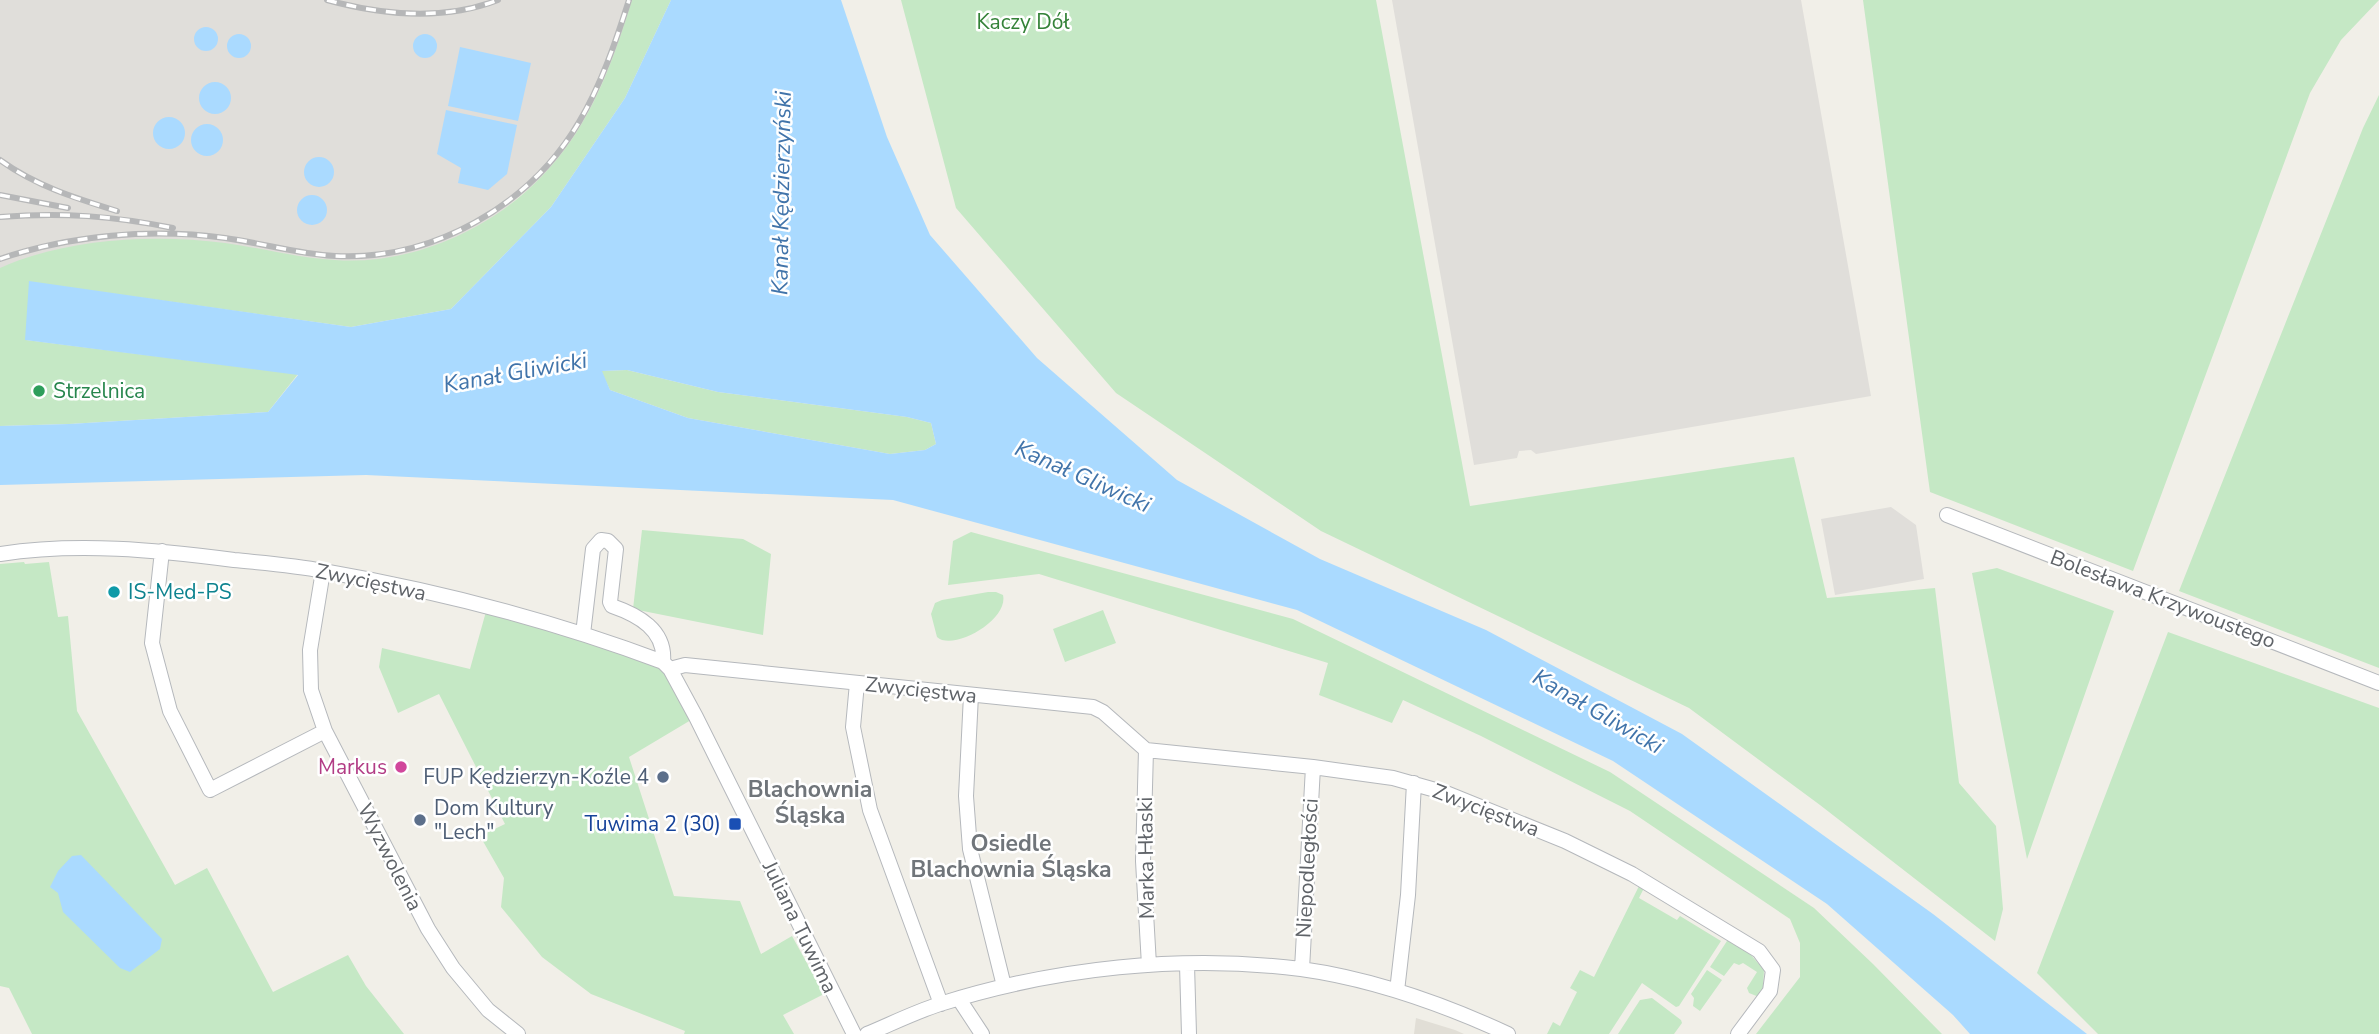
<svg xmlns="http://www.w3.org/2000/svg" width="2379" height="1034" viewBox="0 0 2379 1034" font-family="'Nunito Sans',sans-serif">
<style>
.industrial{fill:#e0deda}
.education{fill:#e1ded6}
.green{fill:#c5e8c5}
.water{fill:#aadaff;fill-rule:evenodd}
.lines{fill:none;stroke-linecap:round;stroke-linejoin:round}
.minor-casing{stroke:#b5b8bc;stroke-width:16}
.minor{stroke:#fff;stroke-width:14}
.rail-casing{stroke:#b6b7b8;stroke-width:6}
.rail{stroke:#fff;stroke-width:3.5;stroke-dasharray:10;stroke-linecap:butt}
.leisure-dot{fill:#2e9e5b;stroke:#fff;stroke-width:2.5}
.culture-dot{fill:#0f9aa8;stroke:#fff;stroke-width:2.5}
.hotel-dot{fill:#d1479c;stroke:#fff;stroke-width:2.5}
.service-dot{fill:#5c6f8a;stroke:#fff;stroke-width:2.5}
.transit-dot{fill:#1a4fb4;stroke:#fff;stroke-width:2.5}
.labels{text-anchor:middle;stroke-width:5;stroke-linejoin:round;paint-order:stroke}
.park-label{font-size:21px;fill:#348238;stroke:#fff}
.leisure-label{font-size:21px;fill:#27864d;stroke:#fff;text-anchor:start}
.street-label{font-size:21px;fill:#5f6368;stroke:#fff}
.culture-label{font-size:21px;fill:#0d838f;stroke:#fff;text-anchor:start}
.hotel-label{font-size:21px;fill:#b23c85;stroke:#fff;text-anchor:end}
.service-label{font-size:21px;fill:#4e5e75;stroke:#fff;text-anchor:end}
.transit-label{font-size:21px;fill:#164399;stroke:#fff;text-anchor:end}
.water-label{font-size:23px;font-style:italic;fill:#4174aa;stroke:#fff}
.neighbourhood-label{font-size:23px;font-weight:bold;fill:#70757a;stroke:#fff}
</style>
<rect width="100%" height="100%" fill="#f1efe8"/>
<path class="industrial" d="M 0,0 L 635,0 L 630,19 L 583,129 L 553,170 L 477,231 L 394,272 L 0,271 Z
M 1392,0 L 1801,0 L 1871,396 L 1536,454 L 1531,450 L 1519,451 L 1517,458 L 1474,465 Z
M 1891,507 L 1916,525 L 1924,579 L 1835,595 L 1821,519 Z"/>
<path class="education" d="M 1416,1018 L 1455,1030 L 1464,1034 L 1414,1034 Z"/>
<path class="green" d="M 632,0 L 671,0 L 625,98 L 551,207 L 451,309 L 351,327 L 30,282 L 26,340 L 298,374 L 268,412 L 69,424 L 0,426 L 0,268 C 67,238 153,234 225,243 C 262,248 297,258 335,260 C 419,266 506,223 558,158 C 595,113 615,55 632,0 Z
M 901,0 L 1376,0 L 1470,506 L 1794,457 L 1827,598 L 1935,588 L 1959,783 L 1996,826 L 2003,909 L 1995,941 L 1820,805 L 1689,708 L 1321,531 L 1116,393 L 956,208 Z
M 1863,0 L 2379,0 L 2341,40 L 2310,93 L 2133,571 L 1930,492 Z
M 2379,95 L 2379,668 L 2179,591 L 2363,128 Z
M 627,370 L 718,392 L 907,417 L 931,423 L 936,444 L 925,450 L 890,454 L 688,418 L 610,390 L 601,371 Z
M 642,530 L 743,539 L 771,554 L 763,635 L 633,609 Z
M 971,532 L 1293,619 L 1610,772 L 1814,908 L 1873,964 L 1942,1034 L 1756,1034 L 1800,977 L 1800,943 L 1790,919 L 1630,811 L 1481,736 L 1403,700 L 1392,723 L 1319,695 L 1328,663 L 1039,574 L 948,585 L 953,541 Z
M 24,562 L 25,564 L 49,562 L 58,617 L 68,616 L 77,711 L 175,885 L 207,868 L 273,992 L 348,955 L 366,986 L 404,1034 L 32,1034 L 9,988 L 0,986 L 0,564 Z
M 1997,568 L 2114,611 L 2027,859 L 1972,573 Z
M 988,592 L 996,592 L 1003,595 C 1009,620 953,652 937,637 L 931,614 L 935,603 L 942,600 Z
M 487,608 L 663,662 L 696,717 L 629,757 L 674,896 L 740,901 L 761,954 L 792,936 L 824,994 L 783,1015 L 794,1034 L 684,1034 L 685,1031 L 591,994 L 542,957 L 501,907 L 504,878 L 480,836 L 505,824 L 439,694 L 398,713 L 379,667 L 382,648 L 470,669 Z
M 1103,610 L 1116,643 L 1065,662 L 1053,629 Z
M 2168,632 L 2379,708 L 2379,1034 L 2098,1034 L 2037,973 Z
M 1640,884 L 1644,888 L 1639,898 L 1677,920 L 1680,916 L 1721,941 L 1679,1006 L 1676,1007 L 1642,983 L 1609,1034 L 1547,1034 L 1553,1022 L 1560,1026 L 1577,992 L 1570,988 L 1580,970 L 1594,977 Z
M 1731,940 L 1751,955 L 1764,970 L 1763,989 L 1759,997 L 1749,993 L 1747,988 L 1757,972 L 1743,963 L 1739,965 L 1734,963 L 1724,976 L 1710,967 L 1727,941 Z
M 1707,970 L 1722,980 L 1700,1011 L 1693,1006 L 1694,998 L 1691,994 Z
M 1652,998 L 1681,1020 L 1682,1023 L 1674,1034 L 1618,1034 L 1640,1000 Z"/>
<path class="water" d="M 671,0 L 841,0 L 887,137 L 930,235 L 1037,358 L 1177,480 L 1320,559 L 1486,630 L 1682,734 L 1933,914 L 2087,1034 L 1970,1034 L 1953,1015 L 1827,904 L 1613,761 L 1297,610 L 893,500 L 366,475 L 0,485 L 0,426 L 69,424 L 268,412 L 298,375 L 25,340 L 29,281 L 351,327 L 451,309 L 551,207 L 625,98 ZM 627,370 L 718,392 L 907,417 L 931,423 L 936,444 L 925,450 L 890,454 L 688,418 L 610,390 L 602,371 Z
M194 39a12 12 0 1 1 24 0a12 12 0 1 1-24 0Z
M413 46a12 12 0 1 1 24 0a12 12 0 1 1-24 0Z
M227 46a12 12 0 1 1 24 0a12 12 0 1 1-24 0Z
M 460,47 L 531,63 L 518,121 L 448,106 Z
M199 98a16 16 0 1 1 32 0a16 16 0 1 1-32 0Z
M 446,110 L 517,125 L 507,174 L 488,190 L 458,183 L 461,168 L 437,154 Z
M153 133a16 16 0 1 1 32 0a16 16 0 1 1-32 0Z
M191 140a16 16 0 1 1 32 0a16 16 0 1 1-32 0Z
M304 172a15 15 0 1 1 30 0a15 15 0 1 1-30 0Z
M297 210a15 15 0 1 1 30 0a15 15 0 1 1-30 0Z
M 81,855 L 162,939 L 160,949 L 130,972 L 120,968 L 63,912 L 58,893 L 50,887 L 58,871 L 72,856 Z"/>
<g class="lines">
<defs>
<path id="minor" d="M 1947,515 L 2379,683
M 162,551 L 152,643 L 170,711 L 210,790 L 325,731
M 0,554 C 78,542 156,550 234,560 C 263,563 294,565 323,571 C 438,591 554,621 663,662 L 670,669 L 696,717 L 854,1034
M 323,571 L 310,650 L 311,690 L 325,731 L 428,929 L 453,968 L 488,1010 L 518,1034
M 583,634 L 593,549 L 601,540 L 608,541 L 616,549 L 610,602 L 612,606 C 638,615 666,630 663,662
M 670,669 L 685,665 L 1093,707 L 1103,712 L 1146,750 L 1313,767 L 1393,778 L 1446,793 L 1565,841 L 1632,874 L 1759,951 L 1773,970 L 1770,991 L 1738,1034
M 857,683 L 853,727 L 870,810 L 941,1004
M 971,695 L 966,796 L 970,849 L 1004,986
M 1146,750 L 1143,861 L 1149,965
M 1187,965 L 1189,1034
M 1302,969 L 1313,767
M 1397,991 L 1408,895 L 1414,783
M 959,999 L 982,1034
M 867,1034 C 891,1024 915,1012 940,1004 C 1054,968 1182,954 1301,969 C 1373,979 1443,1004 1508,1034"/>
</defs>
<use href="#minor" class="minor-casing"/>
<use href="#minor" class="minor"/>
<defs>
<path id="rail" d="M 327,0 C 382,15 444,21 498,0
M 0,160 C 36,186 75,198 117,211
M 0,195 L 68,208
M 0,217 C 62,212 113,216 173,228
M 0,259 C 70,235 152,228 225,238 C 262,243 298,254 335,256 C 432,261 530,206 579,122 C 601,85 616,41 629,0"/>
</defs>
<use href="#rail" class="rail-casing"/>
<use href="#rail" class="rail"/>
</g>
<circle class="leisure-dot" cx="39" cy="391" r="7"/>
<circle class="culture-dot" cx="114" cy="592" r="7"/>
<circle class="hotel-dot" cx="401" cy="767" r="7"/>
<g class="service-dot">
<circle cx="663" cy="777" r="7"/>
<circle cx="420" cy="820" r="7"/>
</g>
<rect class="transit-dot" x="728" y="817" width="14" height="14" rx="3.5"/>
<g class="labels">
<g class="park-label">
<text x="1023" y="29">Kaczy Dół</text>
</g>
<g class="leisure-label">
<text x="53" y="398">Strzelnica</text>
</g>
<g class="street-label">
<text transform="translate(371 582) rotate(12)" y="7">Zwycięstwa</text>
<text transform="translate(2163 599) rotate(21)" y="7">Bolesława Krzywoustego</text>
<text transform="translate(921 690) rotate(6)" y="7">Zwycięstwa</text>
<text transform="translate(1486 810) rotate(21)" y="7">Zwycięstwa</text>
<text transform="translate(390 857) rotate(63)" y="7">Wyzwolenia</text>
<text transform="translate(1146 858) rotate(-91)" y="7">Marka Hłaski</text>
<text transform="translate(1307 868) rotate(-87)" y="7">Niepodległości</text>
<text transform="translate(800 927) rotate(64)" y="7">Juliana Tuwima</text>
</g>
<g class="culture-label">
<text x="128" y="599">IS-Med-PS</text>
</g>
<g class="hotel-label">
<text x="387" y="774">Markus</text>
</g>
<g class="service-label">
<text x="649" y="784">FUP Kędzierzyn-Koźle 4</text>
<text x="434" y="815" text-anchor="start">Dom Kultury<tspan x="434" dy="24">"Lech"</tspan></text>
</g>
<g class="transit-label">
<text x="721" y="831">Tuwima 2 (30)</text>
</g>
<g class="water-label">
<text transform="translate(781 193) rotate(-89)" y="8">Kanał Kędzierzyński</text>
<text transform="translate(515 372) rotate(-10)" y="8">Kanał Gliwicki</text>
<text transform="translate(1083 476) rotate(24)" y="8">Kanał Gliwicki</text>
<text transform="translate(1598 711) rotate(30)" y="8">Kanał Gliwicki</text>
</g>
<g class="neighbourhood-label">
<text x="810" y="797">Blachownia<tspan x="810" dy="26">Śląska</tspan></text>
<text x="1011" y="851">Osiedle<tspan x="1011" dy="26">Blachownia Śląska</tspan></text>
</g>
</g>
</svg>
